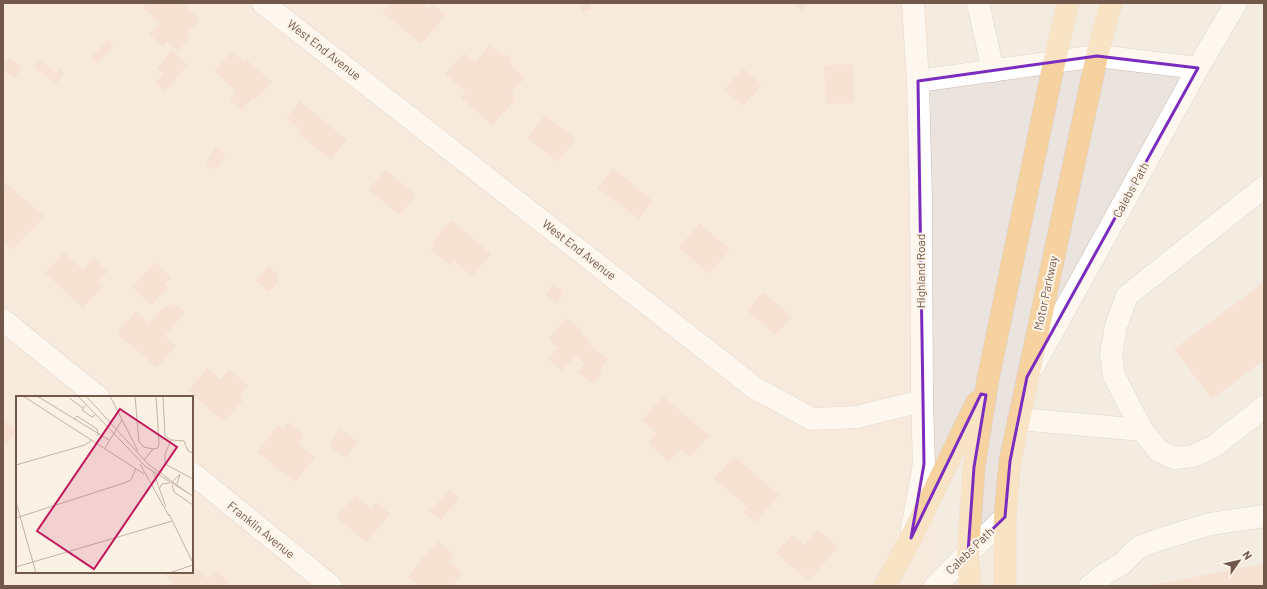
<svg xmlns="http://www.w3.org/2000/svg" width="1267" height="589" viewBox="0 0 1267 589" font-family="Barlow,sans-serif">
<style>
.residential{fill:#f2e2d3;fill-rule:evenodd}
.industrial{fill:#ebe4de}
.building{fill:#efcfbd}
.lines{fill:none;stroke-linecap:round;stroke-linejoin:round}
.minor-casing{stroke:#ccb8ab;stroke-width:23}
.major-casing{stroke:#d8d0cd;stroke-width:23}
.minor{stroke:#fff;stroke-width:22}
.major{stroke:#f6d2a0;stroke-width:22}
.marked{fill:none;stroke:#7b2cbf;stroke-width:3;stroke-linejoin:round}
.labels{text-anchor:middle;stroke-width:4;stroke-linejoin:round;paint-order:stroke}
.street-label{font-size:12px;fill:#72574b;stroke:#fef5ea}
.inset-road{fill:none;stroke:#c4b3a7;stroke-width:1}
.view{fill:#c2185b;fill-opacity:0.15;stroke:#c2185b;stroke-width:2}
.inset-edge{fill:none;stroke:#72574b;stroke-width:2}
</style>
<rect width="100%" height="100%" fill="#fbf1e4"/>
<path class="residential" d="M 3,3 L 929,3 L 936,586 L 3,586 ZM 17,397 L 192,397 L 192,572 L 17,572 Z"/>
<path class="industrial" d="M 929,3 L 1264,3 L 1264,586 L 936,586 Z"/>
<path class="building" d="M 147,3 L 182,3 L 200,19 L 186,35 L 190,38 L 178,51 L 167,42 L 163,47 L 149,34 L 160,23 L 143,8 Z
M 390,3 L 423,3 L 429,9 L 433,4 L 446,15 L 421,44 L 382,12 Z
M 580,3 L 590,3 L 591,10 L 582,12 Z
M 792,3 L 809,3 L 802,11 Z
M 109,39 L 114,45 L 96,63 L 91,57 Z
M 490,45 L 501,55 L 507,55 L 511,58 L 512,64 L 511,65 L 525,78 L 511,93 L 516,99 L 492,125 L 461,98 L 466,92 L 445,74 L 464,53 L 475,62 Z
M 172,51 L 188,65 L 165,91 L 155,83 L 163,73 L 157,68 Z
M 232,51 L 245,63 L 247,60 L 272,82 L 256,99 L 253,97 L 241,110 L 229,99 L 236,91 L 214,70 Z
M 9,57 L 22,67 L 15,78 L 3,69 L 3,65 Z
M 40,60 L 56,73 L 59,68 L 64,73 L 56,84 L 34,67 Z
M 853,64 L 854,103 L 826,104 L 824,65 Z
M 743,68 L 762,85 L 743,106 L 724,90 Z
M 300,101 L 347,140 L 331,160 L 298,133 L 301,130 L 286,118 Z
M 545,115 L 576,139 L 558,162 L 527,138 Z
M 216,147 L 226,153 L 215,170 L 205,164 Z
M 613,168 L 653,201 L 639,219 L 597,188 Z
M 385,170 L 416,195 L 400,215 L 368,190 Z
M 3,181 L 45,216 L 32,231 L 30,230 L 13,250 L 3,241 Z
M 452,220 L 491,254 L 472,277 L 454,261 L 450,266 L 430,249 L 435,244 L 432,242 Z
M 700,223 L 730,250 L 709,274 L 679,247 Z
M 64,252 L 83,270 L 94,258 L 108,271 L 98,281 L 104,286 L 83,308 L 45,273 Z
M 155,262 L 171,278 L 165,284 L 168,287 L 151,305 L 132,287 Z
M 269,266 L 279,276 L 277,279 L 279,281 L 268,292 L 255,280 Z
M 1264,282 L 1264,360 L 1212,399 L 1174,349 Z
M 553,284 L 564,292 L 557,304 L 545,296 Z
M 763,292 L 792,317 L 776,335 L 747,311 Z
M 176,304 L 185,312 L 165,336 L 176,346 L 157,368 L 117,333 L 136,311 L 149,323 L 163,307 Z
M 567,318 L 582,331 L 581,333 L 588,340 L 587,342 L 608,360 L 599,370 L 603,373 L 594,384 L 579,372 L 585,364 L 575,356 L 562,371 L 548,359 L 558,348 L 548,339 Z
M 207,368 L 220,380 L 229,369 L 248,385 L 240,395 L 244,399 L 224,422 L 188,391 Z
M 663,396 L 709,436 L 690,457 L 680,449 L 669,462 L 648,443 L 656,433 L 642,420 Z
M 3,420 L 17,431 L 3,448 Z
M 289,422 L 304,434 L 298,443 L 315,457 L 295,482 L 257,452 L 278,425 L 283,429 Z
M 340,429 L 357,441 L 346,458 L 329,446 Z
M 734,456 L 779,495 L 755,523 L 743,512 L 749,505 L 748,504 L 746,506 L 714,479 Z
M 448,490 L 459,498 L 441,520 L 429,511 L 433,507 L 434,508 Z
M 355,495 L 371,508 L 376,502 L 390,514 L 366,542 L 336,517 Z
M 818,529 L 838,547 L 809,581 L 776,553 L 792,535 L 804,545 Z
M 438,541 L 454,555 L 449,561 L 463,573 L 452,586 L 419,586 L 408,576 L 422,560 L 420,559 L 423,556 L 424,557 Z
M 192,564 L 208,579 L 216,570 L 229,582 L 226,586 L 169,586 L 173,582 L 165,575 L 167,572 L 192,572 Z
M 1264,564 L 1264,586 L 1151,586 L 1151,585 Z"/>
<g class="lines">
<defs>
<path id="minor" d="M 263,3 L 755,388 L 812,419 L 857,417 L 922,401
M 978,3 L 993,71
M 918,81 L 1097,56 L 1198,68
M 1264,187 L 1127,296 L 1116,326 L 1111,354 L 1114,376 L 1142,430 L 1159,451 L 1174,458 L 1193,456 L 1213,447 L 1264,407
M 3,320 L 98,397
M 1033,367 L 1198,68 L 1236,3
M 1019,419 L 1142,430
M 192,473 L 331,586
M 912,529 L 924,464 L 922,401 L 921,199 L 918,81 L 913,3
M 935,586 L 1005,517
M 1090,586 L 1106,573 L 1122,564 L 1139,547 L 1161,539 L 1210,524 L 1264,516"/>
<path id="major" d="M 885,586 L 911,538 L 977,402
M 970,586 L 968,553 L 974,467 L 988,379 L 1054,63 L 1068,3
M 1005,586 L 1005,517 L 1010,461 L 1097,56 L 1111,3"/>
</defs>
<use href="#minor" class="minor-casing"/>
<use href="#major" class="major-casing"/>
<use href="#minor" class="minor"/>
<use href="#major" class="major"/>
</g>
<path d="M0 0H1267V589H0ZM 1097,56 L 1198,68 L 1027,377 L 1010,461 L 1005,517 L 968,553 L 974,467 L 986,395 L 981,394 L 911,538 L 924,464 L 918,81 Z" fill="#fbf1e4" fill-opacity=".55" fill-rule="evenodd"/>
<path class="marked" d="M 1097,56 L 1198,68 L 1027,377 L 1010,461 L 1005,517 L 968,553 L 974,467 L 986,395 L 981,394 L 911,538 L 924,464 L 918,81 Z"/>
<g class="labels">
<g class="street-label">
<text transform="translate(324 50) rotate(38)" y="4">West End Avenue</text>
<text transform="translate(1131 190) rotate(-61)" y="4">Calebs Path</text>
<text transform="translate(579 250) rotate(38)" y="4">West End Avenue</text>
<text transform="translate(921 271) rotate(-90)" y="4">Highland Road</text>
<text transform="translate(1046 293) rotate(-78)" y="4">Motor Parkway</text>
<text transform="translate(261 530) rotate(39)" y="4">Franklin Avenue</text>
<text transform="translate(970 551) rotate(-44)" y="4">Calebs Path</text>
</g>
</g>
<g transform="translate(16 396)">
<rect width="177" height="177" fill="#fbf1e4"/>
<path class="inset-road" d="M 7,0 L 128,78M 21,0 L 93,44M 62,0 L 130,71 L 177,100M 70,0 L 132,68 L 172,97M 94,0 L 122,55M 119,0 L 123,46 L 128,51 L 137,53 L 142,52 L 143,47 L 140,0M 147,0 L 149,40 L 155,44 L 168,45 L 172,55 L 177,57M 53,2 L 67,12M 70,9 L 66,14 L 76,21 L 79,19M 58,24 L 61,20 L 81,33 L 82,40M 155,44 L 149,58 L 149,68 L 177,83M 89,52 L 106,24M 128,64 L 137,53M 124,68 L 153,120M 0,69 L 69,49 L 76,44M 137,75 L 150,111M 157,85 L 164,78 L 161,88M 156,89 L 158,96 L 177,109M 143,93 L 146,88 L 154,87M 0,106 L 20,177M 153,118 L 177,167M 0,122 L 108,87 L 115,84 L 120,72M 0,171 L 156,125M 153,177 L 177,169"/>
<path class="view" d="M 104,13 L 161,51 L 78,173 L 21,135 Z"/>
<rect width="177" height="177" class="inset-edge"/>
</g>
<rect width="1267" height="589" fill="none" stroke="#72574b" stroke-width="8"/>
<g transform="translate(1239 561) rotate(56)" stroke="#fef5ea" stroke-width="3" paint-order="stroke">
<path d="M0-3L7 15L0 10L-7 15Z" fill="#72574b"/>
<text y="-6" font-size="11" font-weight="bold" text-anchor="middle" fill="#72574b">N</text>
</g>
</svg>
